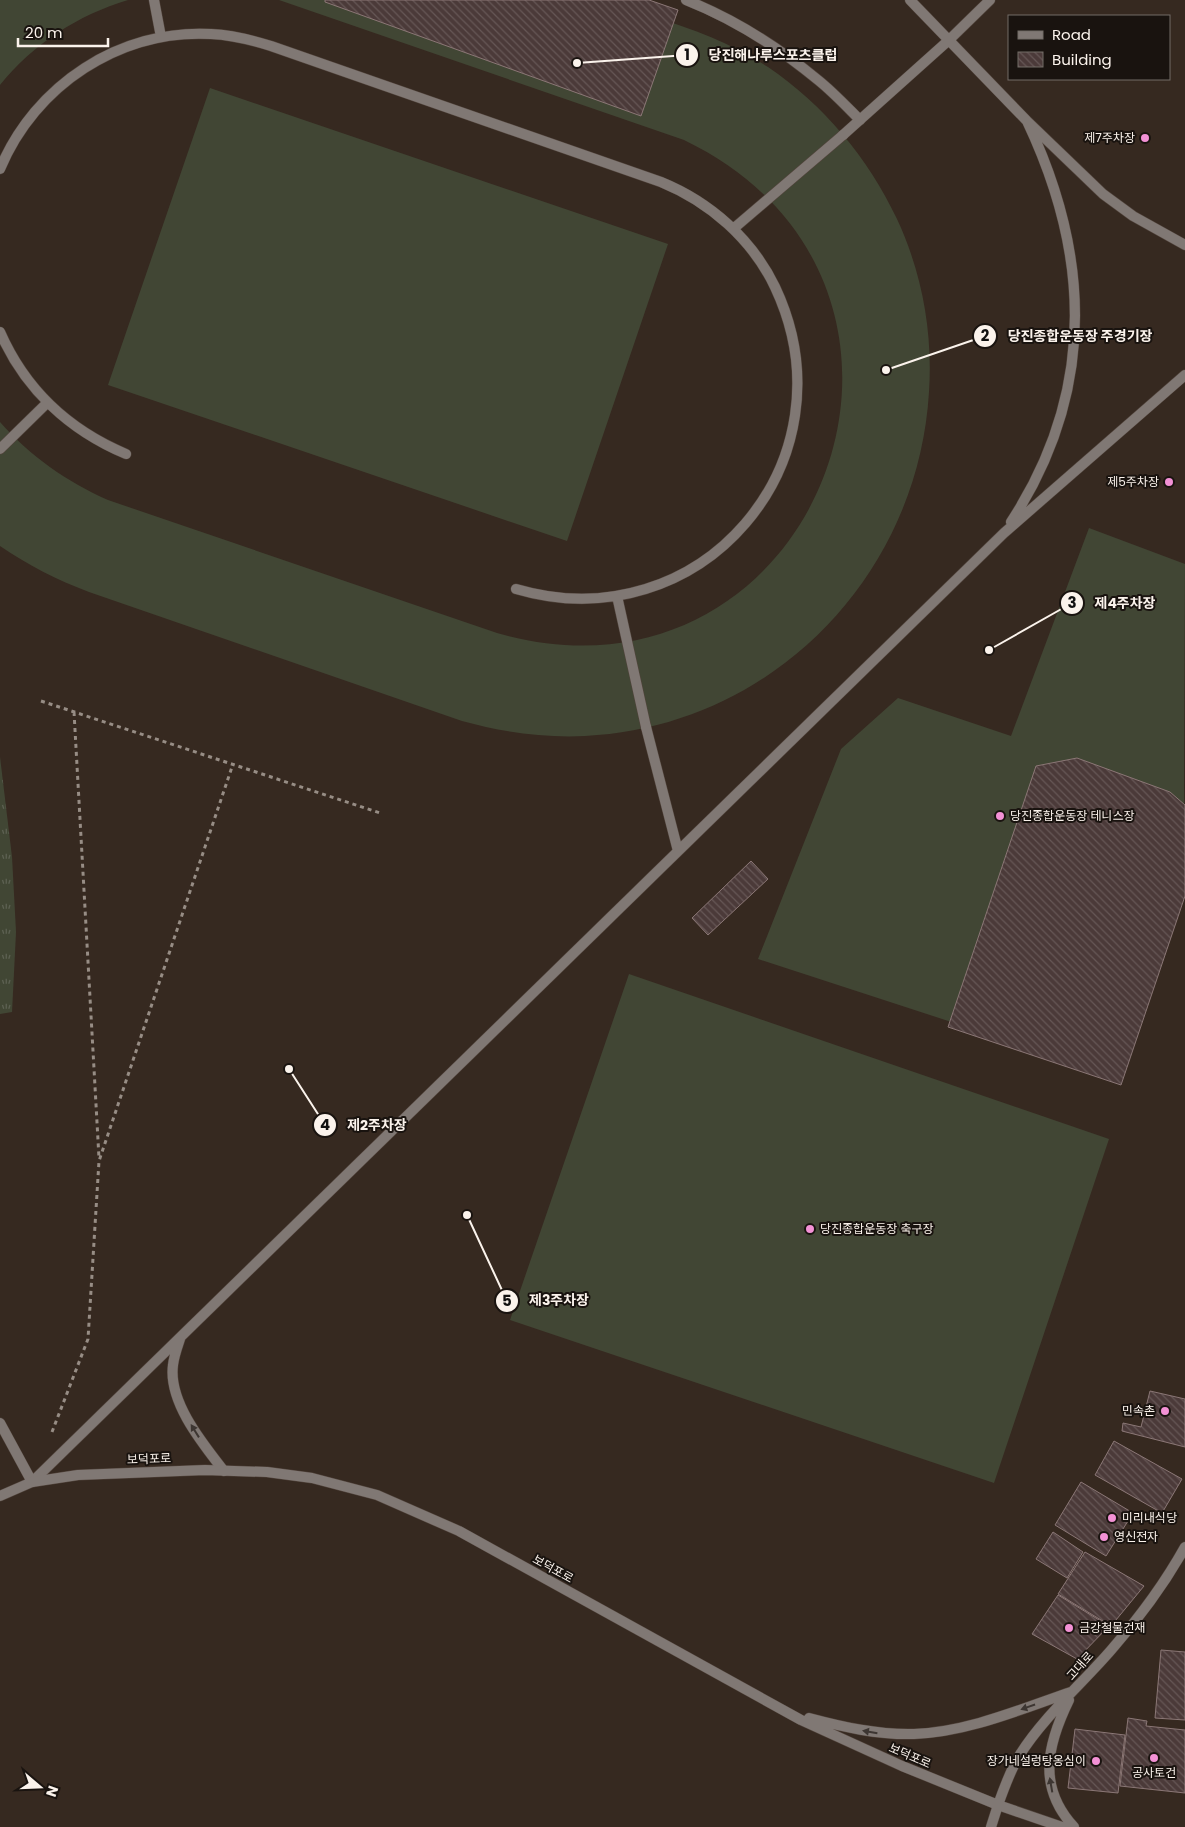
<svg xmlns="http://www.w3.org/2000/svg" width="1185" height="1827" viewBox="0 0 1185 1827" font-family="Poppins,'Noto Sans KR',sans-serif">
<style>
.grass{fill:#414634}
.park{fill:url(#park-tufts)}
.building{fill:url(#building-back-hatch);stroke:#8b7776}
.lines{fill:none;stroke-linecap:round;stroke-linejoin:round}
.service-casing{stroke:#52453d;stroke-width:11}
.minor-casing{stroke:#52453d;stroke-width:11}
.tertiary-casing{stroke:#52453d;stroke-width:11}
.path{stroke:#978d85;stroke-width:3;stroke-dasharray:4 4;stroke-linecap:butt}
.service{stroke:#807874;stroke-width:10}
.minor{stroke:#807874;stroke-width:10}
.tertiary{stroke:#807874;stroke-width:10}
.oneway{fill:#3d3632}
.poi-dot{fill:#f391d5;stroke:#19130f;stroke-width:2}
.labels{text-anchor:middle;stroke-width:4;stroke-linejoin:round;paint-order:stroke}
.poi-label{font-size:12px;fill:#fbf3ec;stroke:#19130f;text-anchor:start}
.street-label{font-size:12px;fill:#fbf3ec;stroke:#19130f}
.leader{fill:none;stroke:#fbf3ec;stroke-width:2}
.callout-dot{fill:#fbf3ec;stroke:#19130f;stroke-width:2}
.mark-label{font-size:15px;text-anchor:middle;font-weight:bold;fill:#111}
.callout-label{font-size:14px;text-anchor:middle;font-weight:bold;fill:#fbf3ec;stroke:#19130f;stroke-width:4;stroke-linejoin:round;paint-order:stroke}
</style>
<defs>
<pattern id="park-tufts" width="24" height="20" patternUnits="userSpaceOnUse" patternTransform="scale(1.25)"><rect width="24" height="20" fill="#414634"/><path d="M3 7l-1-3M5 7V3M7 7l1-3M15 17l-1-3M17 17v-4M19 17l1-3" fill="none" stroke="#5d6152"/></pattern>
<pattern id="building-back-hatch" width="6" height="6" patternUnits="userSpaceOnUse" patternTransform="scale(1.25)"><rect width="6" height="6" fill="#4b3a39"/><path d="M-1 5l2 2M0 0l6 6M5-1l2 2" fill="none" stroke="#665756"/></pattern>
</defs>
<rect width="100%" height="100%" fill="#362920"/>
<path class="grass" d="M 0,0 L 128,0 C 78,15 33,44 0,85 Z
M 279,0 C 359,0 439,0 519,0 C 539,0 560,0 581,0 C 591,0 602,0 611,1 C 626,5 641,12 655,17 C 695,30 733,44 768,67 C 824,105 868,158 897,219 C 922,273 933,332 929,392 C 918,577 771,727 585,736 C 543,738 502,732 462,721 L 89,592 C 57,580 28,565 0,546 L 0,422 C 31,457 66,481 108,500 L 497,633 C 818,725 986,286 684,140 Z
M 210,88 L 668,244 L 567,541 L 108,385 Z
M 1089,528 L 1185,564 L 1184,787 L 1185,845 L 1108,1073 L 758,959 L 841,749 L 898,698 L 1011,736 Z
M 629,974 L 1109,1139 L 994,1483 L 510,1320 Z"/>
<path class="park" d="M 0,757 L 12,857 L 16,932 L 12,1012 L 0,1014 Z"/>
<path class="building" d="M 325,0 L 649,0 L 678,10 L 641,116 L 325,2 Z
M 1077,758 L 1170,792 L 1185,805 L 1185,896 L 1121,1085 L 948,1027 L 1036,766 Z
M 751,861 L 768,879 L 708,935 L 692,918 Z
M 1150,1391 L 1185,1399 L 1185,1447 L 1122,1431 L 1123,1423 L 1141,1427 Z
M 1114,1441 L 1182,1479 L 1162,1513 L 1095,1475 Z
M 1081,1482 L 1133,1513 L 1106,1556 L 1055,1525 Z
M 1053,1532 L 1083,1552 L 1067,1578 L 1036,1559 Z
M 1085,1552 L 1144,1586 L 1111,1626 L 1058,1594 Z
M 1058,1595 L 1109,1626 L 1077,1659 L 1032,1634 Z
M 1161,1650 L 1185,1652 L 1185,1720 L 1155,1718 Z
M 1128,1718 L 1147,1721 L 1146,1726 L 1185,1730 L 1185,1793 L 1120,1786 Z
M 1075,1729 L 1125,1735 L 1118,1793 L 1068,1788 Z"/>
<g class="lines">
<defs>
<path id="service" d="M 154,0 L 161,37
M 686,0 C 734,19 778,47 818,80 C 833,92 846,106 860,120
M 0,169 C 35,85 120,29 211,34 C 232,35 252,40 271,46 L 661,182 C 710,202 752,239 775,287 C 857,461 700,643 516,589
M 733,229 L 843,135
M 0,332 C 25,389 69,430 126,454
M 0,449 L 47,403
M 617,596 L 646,727"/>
<path id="minor" d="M 910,0 L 1027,121 L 1103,194 L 1133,216 L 1185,245
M 843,135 L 949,40 L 990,0
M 1011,522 C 1095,393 1092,258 1027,121
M 646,727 L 678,851
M 180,1339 C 177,1348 174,1356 173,1365 C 168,1402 203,1444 224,1471
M 0,1423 L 32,1482 L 1004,533 L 1185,375
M 991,1827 L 998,1805"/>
<path id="tertiary" d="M 0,1496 L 32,1482 L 78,1475 L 205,1470 L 267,1472 L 312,1478 L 377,1495 L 459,1531 L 801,1720 L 902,1766 L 998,1805 L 1062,1827
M 1069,1700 C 1047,1745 1037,1787 1074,1827
M 809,1718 C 843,1727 878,1735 914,1734 C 968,1732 1021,1709 1071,1692
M 998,1805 C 1004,1788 1010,1771 1019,1756 C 1044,1716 1082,1684 1112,1649 C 1139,1618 1165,1583 1185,1547"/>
</defs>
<use href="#service" class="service-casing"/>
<use href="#minor" class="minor-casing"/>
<use href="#tertiary" class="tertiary-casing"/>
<path class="path" d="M 41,701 L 380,813
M 74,712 L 99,1158
M 52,1432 L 88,1339 L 99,1161 L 233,764"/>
<use href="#service" class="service"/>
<use href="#minor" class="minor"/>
<use href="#tertiary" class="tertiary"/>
</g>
<defs><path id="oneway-solid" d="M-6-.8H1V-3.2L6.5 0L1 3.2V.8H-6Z" transform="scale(1.25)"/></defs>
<g class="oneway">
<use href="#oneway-solid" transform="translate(195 1431) rotate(-122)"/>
<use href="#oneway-solid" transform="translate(1028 1707) rotate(161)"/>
<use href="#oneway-solid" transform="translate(870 1732) rotate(-170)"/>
<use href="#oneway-solid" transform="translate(1051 1785) rotate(-100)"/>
</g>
<g class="poi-dot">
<circle cx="1145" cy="138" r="5"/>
<circle cx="1169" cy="482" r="5"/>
<circle cx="1000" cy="816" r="5"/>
<circle cx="810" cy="1229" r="5"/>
<circle cx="1165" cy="1411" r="5"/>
<circle cx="1112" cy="1518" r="5"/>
<circle cx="1104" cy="1537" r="5"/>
<circle cx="1069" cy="1628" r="5"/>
<circle cx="1154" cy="1758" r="5"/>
<circle cx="1096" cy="1761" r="5"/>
</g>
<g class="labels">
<g class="poi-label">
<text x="1135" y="142" text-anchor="end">제7주차장</text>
<text x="1159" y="486" text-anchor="end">제5주차장</text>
<text x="1010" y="820">당진종합운동장 테니스장</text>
<text x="820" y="1233">당진종합운동장 축구장</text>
<text x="1155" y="1415" text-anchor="end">민속촌</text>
<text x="1122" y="1522">미리내식당</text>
<text x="1114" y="1541">영신전자</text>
<text x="1079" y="1632">금강철물건재</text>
<text x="1086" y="1765" text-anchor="end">장가네설렁탕옹심이</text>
<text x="1154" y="1777" text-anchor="middle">공사토건</text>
</g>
<g class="street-label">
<text transform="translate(149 1459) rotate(-2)" y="4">보덕포로</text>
<text transform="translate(553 1569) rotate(29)" y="4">보덕포로</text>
<text transform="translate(1080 1666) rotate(-48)" y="4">고대로</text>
<text transform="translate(910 1756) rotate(23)" y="4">보덕포로</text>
</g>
</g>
<path class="leader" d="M577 63L687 55M886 370L985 336M989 650L1072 603M289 1069L325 1125M467 1215L507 1301"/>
<g class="callout-dot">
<circle cx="577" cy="63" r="5"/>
<circle cx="886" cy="370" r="5"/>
<circle cx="989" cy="650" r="5"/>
<circle cx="289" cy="1069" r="5"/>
<circle cx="467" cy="1215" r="5"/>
<circle cx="687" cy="55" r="12"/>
<circle cx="985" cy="336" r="12"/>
<circle cx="1072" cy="603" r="12"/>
<circle cx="325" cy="1125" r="12"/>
<circle cx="507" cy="1301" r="12"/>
</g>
<g class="mark-label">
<text x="687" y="60">1</text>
<text x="985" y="341">2</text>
<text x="1072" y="608">3</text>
<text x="325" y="1130">4</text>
<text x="507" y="1306">5</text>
</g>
<g class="callout-label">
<text x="773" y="60">당진해나루스포츠클럽</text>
<text x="1080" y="341">당진종합운동장 주경기장</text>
<text x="1125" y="608">제4주차장</text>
<text x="377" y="1130">제2주차장</text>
<text x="559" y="1305">제3주차장</text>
</g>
<rect x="1008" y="15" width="162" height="65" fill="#19130f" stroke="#736d67"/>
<rect x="1018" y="31" width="25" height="8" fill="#807874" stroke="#736d67"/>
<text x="1052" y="40" font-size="15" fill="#fbf3ec">Road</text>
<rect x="1018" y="52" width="25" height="15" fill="url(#building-back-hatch)" stroke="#736d67"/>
<text x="1052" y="65" font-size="15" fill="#fbf3ec">Building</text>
<g transform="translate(40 1787) rotate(109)" stroke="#19130f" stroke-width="4" paint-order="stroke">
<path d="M0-4L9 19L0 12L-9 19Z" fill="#fbf3ec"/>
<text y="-8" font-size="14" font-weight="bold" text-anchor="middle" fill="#fbf3ec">N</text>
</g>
<path d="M18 38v8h90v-8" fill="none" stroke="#fbf3ec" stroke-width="2.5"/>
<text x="25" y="38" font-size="15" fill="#fbf3ec" stroke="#19130f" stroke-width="4" paint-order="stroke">20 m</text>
</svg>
